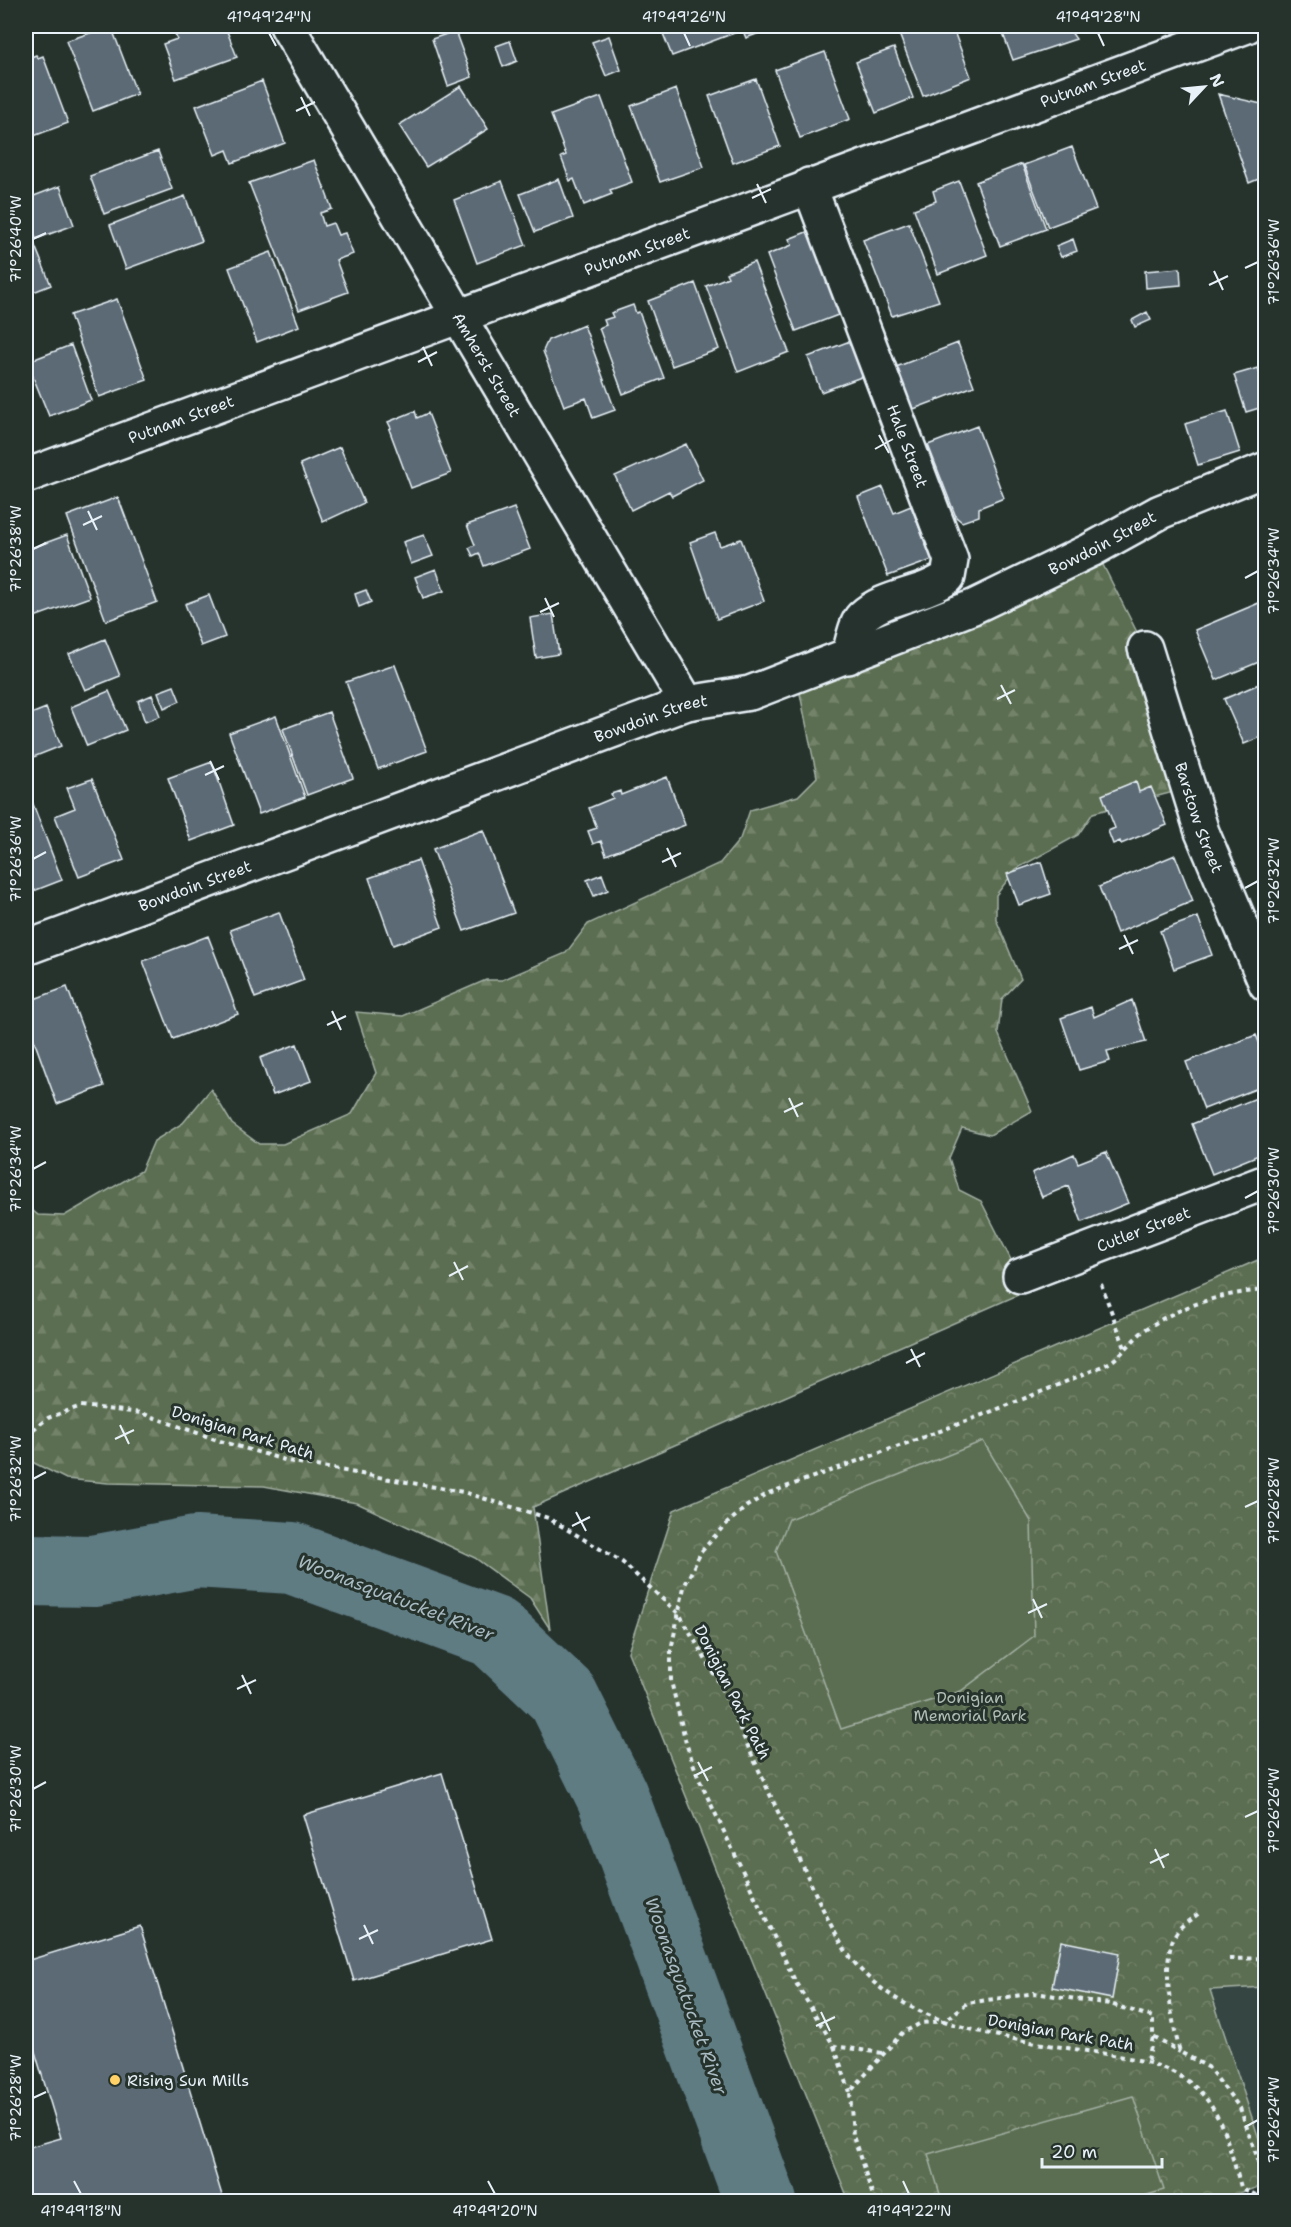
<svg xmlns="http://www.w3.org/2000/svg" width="1291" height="2227" viewBox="0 0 1291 2227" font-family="'Shantell Sans',sans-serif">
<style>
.built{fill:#364442}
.forest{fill:url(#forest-firs);stroke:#a2b0a4;stroke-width:1.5}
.park{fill:url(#park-crowns);stroke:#a2b0a4;stroke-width:1.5}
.pitch{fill:#5c6e51;stroke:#a2b0a4;stroke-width:1.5}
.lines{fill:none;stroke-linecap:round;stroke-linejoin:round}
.river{stroke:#5f7b83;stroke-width:72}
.building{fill:#5c6a74;stroke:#e8f1f8;stroke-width:1.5}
.street-casing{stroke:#e8f1f8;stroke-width:38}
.path{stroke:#e8f1f8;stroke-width:4;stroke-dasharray:4.5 4.5;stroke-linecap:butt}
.street{stroke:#26332d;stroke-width:33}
.ticks{fill:none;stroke:#e8f1f8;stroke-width:2}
.poi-dot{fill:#ffd166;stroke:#26332d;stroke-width:2}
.labels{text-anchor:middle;stroke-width:6;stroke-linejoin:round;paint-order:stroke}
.street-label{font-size:16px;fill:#e8f1f8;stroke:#26332d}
.park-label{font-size:16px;fill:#b0bdb5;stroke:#26332d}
.poi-label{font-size:16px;fill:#e8f1f8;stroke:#26332d;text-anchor:start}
.water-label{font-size:18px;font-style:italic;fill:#aabcc3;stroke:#26332d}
.neatline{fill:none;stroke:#e8f1f8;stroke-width:2}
.ticks-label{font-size:15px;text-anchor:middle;fill:#e8f1f8}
</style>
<defs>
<pattern id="forest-firs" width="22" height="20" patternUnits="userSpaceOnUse" patternTransform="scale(1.5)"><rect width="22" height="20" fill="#5c6e51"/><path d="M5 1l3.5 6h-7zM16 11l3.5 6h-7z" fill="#73836b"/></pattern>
<pattern id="park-crowns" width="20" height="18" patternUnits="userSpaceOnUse" patternTransform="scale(1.5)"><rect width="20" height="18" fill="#5c6e51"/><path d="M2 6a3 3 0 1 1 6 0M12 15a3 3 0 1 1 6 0" fill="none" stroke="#73836b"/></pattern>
</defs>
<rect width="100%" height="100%" fill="#26332d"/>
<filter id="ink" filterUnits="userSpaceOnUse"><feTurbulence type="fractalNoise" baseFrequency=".0167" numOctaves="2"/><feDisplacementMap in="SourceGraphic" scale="12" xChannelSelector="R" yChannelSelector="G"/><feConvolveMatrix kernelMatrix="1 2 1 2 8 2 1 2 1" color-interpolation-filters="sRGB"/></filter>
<g filter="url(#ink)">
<path class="built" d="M 1265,1936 L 1265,2201 L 1261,2201 L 1237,2141 L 1182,1978 Z"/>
<path class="forest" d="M 1098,555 L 1145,648 L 1185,789 L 1093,813 L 1078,835 L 1016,869 L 996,895 L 996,919 L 1021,979 L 1002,999 L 998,1033 L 1032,1111 L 990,1135 L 962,1128 L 949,1158 L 959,1190 L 981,1201 L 1027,1291 L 533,1507 L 550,1629 L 530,1598 L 475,1558 L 357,1503 L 264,1486 L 108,1483 L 66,1479 L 26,1459 L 26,1205 L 38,1215 L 64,1216 L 141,1171 L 154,1141 L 183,1123 L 211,1089 L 232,1124 L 259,1144 L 283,1144 L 352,1114 L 376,1073 L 356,1012 L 403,1016 L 486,980 L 502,980 L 566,953 L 588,924 L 720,863 L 740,839 L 750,810 L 798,796 L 817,777 L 799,689 Z"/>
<path class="park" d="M 1265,1257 L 1265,1987 L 1210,1990 L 1265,2157 L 1265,2185 L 1211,2202 L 849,2201 L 628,1652 L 674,1510 Z"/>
<path class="pitch" d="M 983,1441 L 1031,1521 L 1034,1636 L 961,1691 L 841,1729 L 776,1551 L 789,1519 Z
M 1133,2096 L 1164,2190 L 1127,2201 L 942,2201 L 928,2154 Z"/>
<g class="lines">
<path class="river" d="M 26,1570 L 94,1571 L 196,1552 L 292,1558 L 494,1632 L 563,1697 L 612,1796 L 761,2202"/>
</g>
<path class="building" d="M 111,26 L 137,94 L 93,111 L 66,41 Z
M 172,26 L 225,26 L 237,57 L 176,79 L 163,44 L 177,39 Z
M 660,26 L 735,26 L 737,32 L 672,56 Z
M 741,26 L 778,26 L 746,38 Z
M 896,26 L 952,26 L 971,77 L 923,96 Z
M 1000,26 L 1067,26 L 1076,39 L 1013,60 Z
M 455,31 L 472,77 L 448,86 L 432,39 Z
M 609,36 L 621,70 L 606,76 L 592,42 Z
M 510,41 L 517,61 L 503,67 L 496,46 Z
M 894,48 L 913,98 L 876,113 L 856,62 Z
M 825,52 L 850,119 L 800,138 L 775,70 Z
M 36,55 L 38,58 L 43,56 L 68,123 L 26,139 L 26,59 Z
M 756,79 L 780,146 L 733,163 L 709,96 Z
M 262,81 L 285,143 L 232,163 L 227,150 L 215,155 L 196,106 Z
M 461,86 L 488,129 L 426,167 L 399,125 Z
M 676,89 L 704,167 L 660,182 L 631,106 Z
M 1218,94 L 1266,105 L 1266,176 L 1249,183 Z
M 601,97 L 632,182 L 610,190 L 612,194 L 584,205 L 574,179 L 570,181 L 561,157 L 566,155 L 551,115 Z
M 1072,147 L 1096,209 L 1048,227 L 1024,165 Z
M 158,151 L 172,189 L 104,214 L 90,176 Z
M 314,160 L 332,209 L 320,213 L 324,226 L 333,223 L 338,235 L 345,233 L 353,254 L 336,260 L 348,292 L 299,310 L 249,183 Z
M 1022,164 L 1046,229 L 1000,246 L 976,182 Z
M 559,179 L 573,218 L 535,232 L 520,194 Z
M 502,181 L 526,245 L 477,263 L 454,200 Z
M 959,181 L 987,255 L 938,274 L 914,209 L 936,201 L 933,191 Z
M 60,186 L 74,225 L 36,239 L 26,212 L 26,199 Z
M 185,196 L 202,241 L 126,269 L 110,225 Z
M 909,223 L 939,301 L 892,316 L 863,240 Z
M 814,229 L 846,312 L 796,331 L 767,255 L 792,245 L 789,239 Z
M 1073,239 L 1077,251 L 1061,257 L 1056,246 Z
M 33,241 L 51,285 L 26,295 L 26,244 Z
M 271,252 L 299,326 L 257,342 L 229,268 Z
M 754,262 L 789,352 L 738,372 L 706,286 L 728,277 L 726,273 Z
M 1180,268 L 1181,285 L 1146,288 L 1145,271 Z
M 695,283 L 719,349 L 672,366 L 648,301 Z
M 117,299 L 147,380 L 99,397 L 70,315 Z
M 633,305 L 636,313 L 639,312 L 664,378 L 623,394 L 599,328 L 606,325 L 604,320 L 613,317 L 611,313 Z
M 1147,312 L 1151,320 L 1135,327 L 1132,320 Z
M 584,325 L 615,410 L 593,418 L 586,398 L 564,406 L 543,351 L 548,340 Z
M 850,341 L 864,376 L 821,392 L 808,357 Z
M 958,343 L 974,386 L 911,410 L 896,367 Z
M 71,345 L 91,400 L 49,416 L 27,362 Z
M 1258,368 L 1266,391 L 1266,406 L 1246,412 L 1234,375 Z
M 415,411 L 417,418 L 428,413 L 451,473 L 411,488 L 389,429 L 391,428 L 388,422 Z
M 1227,411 L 1240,452 L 1198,465 L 1185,424 Z
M 977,426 L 1004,498 L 979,508 L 979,516 L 962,522 L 956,517 L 928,445 Z
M 686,444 L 703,480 L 672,496 L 669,491 L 631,510 L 615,476 Z
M 340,447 L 364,503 L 323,522 L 300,464 Z
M 883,487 L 894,513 L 911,506 L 932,560 L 888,576 L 858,497 Z
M 118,497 L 157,602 L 106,621 L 67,516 Z
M 514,508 L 530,549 L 484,566 L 479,553 L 473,556 L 469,548 L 475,545 L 467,525 Z
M 715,533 L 720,546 L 741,539 L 764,601 L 717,619 L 690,542 Z
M 67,535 L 90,597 L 26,620 L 26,550 Z
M 424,535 L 433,556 L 411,564 L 403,542 Z
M 436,569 L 444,591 L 423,598 L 415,577 Z
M 366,590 L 371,602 L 359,607 L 355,594 Z
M 209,595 L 225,637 L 201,646 L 185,604 Z
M 1266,600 L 1266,659 L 1216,680 L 1195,630 Z
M 553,614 L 559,654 L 536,658 L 530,618 Z
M 105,639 L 120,676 L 85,690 L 69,654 Z
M 395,665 L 427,751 L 378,769 L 346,682 Z
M 1266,681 L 1266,735 L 1244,744 L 1224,699 Z
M 174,686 L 180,701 L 164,708 L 158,692 Z
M 109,691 L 126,730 L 87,746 L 71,707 Z
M 152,695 L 160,716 L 145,722 L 138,701 Z
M 46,708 L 61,746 L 26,760 L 26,716 Z
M 329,712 L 353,778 L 307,795 L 283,729 Z
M 276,716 L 305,797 L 259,814 L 229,733 Z
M 212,762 L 234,825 L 191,841 L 168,778 Z
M 667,777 L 685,825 L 606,855 L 601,841 L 593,844 L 588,831 L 597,828 L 589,808 L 613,798 L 611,794 L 620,791 L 621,795 Z
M 92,779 L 124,860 L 79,877 L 55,816 L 75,808 L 67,788 Z
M 1136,781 L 1139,792 L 1151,787 L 1167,825 L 1121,844 L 1120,841 L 1113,844 L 1108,831 L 1115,828 L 1102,795 Z
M 31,799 L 62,880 L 26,894 L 26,801 Z
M 483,830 L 514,913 L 464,931 L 433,849 Z
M 1175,855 L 1193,901 L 1117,933 L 1099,887 Z
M 418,860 L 442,927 L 393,945 L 369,878 Z
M 1041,862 L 1051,894 L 1019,905 L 1007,874 Z
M 602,874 L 608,890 L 594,896 L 587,880 Z
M 279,912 L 304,980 L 255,998 L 230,930 Z
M 1198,917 L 1212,955 L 1174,969 L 1160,931 Z
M 208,936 L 238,1014 L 173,1039 L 143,961 Z
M 67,987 L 104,1086 L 57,1104 L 26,1018 L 26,1002 Z
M 1132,1000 L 1146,1042 L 1107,1051 L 1110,1061 L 1079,1070 L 1061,1018 L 1091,1007 L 1094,1017 Z
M 1256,1035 L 1266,1059 L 1266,1085 L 1204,1109 L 1186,1062 Z
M 297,1044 L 311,1081 L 273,1095 L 260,1058 Z
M 1266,1094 L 1266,1152 L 1212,1174 L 1192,1124 Z
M 1106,1152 L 1128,1203 L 1082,1222 L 1068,1186 L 1042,1197 L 1032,1173 L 1074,1154 L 1078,1163 Z
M 442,1773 L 492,1939 L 354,1981 L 303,1815 Z
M 140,1926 L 224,2202 L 26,2202 L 26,2148 L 61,2138 L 26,2022 L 26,1961 Z
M 1061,1941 L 1120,1953 L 1112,1999 L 1052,1987 Z"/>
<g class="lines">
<defs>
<g id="street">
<path id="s1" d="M 287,26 L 687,703"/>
<path id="s2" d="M 809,185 L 951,560 L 948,577 C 923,596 885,595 862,617 C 855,624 852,646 848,657"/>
<path id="s3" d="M 26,476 L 1247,26"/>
<path id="s4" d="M 1145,648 L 1202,832 L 1266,984"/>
<path id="s5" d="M 26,948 L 687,703 L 750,693 L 973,607 L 1091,550 L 1160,512 L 1266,469"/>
<path id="s6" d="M 1020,1276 L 1266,1182"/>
</g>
</defs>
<use href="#street" class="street-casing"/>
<path class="path" d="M 1101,1284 L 1125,1348
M 26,1435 L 48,1418 L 81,1406 L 141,1413 L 220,1441 L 288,1461 L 463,1492 L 548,1518 L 622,1562 L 680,1615 L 718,1681 L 817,1897 C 829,1921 841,1948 859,1968 C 916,2031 1020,2040 1100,2053 C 1138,2059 1176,2065 1203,2095 C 1224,2119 1232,2157 1241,2187 L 1263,2199
M 1198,1914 C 1192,1919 1184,1923 1179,1929 C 1158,1953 1172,2022 1180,2052 L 1208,2067 L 1240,2108 L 1263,2174 L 1265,2202
M 1229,1959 L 1266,1958
M 834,2046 L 850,2092
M 882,2053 L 834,2046 L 796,1983 L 698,1777 L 686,1743 L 671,1681 L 671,1650 L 684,1587 L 701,1552 L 722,1528 L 747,1506 L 769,1493 C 882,1452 995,1413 1105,1365 C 1121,1358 1132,1339 1146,1329 C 1181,1305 1223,1293 1266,1290
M 1148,2060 L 1153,2037
M 875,2202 L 853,2136 L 850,2092 L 902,2033 L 921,2023 L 945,2021 L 967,2003 L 1035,1993 L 1110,2004 L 1153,2017 L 1153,2037 L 1180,2052"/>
<use href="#street" class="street"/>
</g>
</g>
<path class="ticks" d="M 269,33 L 276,46M 684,33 L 690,46M 1098,33 L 1104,46M 301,97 L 310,116M 296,111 L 315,102M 757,184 L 766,203M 752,198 L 771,189M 33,239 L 46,233M 1245,268 L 1258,262M 1214,271 L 1223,290M 1209,285 L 1228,276M 423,347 L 432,366M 418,362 L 437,352M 879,435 L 889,453M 875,449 L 893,439M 88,511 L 97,530M 83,525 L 102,516M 33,549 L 46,543M 1245,578 L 1258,571M 545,598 L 554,617M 540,612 L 559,603M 1001,685 L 1011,704M 997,699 L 1015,690M 210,761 L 219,780M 205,775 L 224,766M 667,848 L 676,867M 33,859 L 46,852M 662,862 L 681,853M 1245,888 L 1258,881M 1124,935 L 1133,954M 1119,949 L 1138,940M 332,1011 L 341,1030M 327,1025 L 346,1016M 789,1098 L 798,1117M 784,1112 L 803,1103M 33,1169 L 46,1162M 1245,1198 L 1258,1191M 454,1262 L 463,1280M 449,1276 L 468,1266M 911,1349 L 920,1367M 906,1363 L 925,1353M 120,1425 L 129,1444M 115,1439 L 134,1430M 33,1479 L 46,1472M 1245,1507 L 1258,1501M 576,1512 L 586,1531M 572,1526 L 590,1517M 1033,1599 L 1042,1618M 1028,1613 L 1047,1604M 242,1675 L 251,1694M 237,1689 L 256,1680M 698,1762 L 708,1781M 694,1776 L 712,1767M 33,1789 L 46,1782M 1245,1817 L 1258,1811M 1155,1849 L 1164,1868M 1150,1863 L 1169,1854M 364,1925 L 373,1944M 359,1939 L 378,1930M 821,2012 L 830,2031M 816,2026 L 835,2017M 33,2098 L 46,2092M 1245,2127 L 1258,2120M 74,2181 L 81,2194M 488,2181 L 495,2194M 903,2181 L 909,2194"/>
<circle class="poi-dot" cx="115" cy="2080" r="6"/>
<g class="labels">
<g class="street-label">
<text dy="6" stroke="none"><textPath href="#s3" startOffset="1137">Putnam Street</textPath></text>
<text dy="6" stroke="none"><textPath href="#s3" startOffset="651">Putnam Street</textPath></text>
<text dy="6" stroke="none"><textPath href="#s1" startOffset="393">Amherst Street</textPath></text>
<text dy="6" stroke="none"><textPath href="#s3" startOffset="165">Putnam Street</textPath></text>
<text dy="6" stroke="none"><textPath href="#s2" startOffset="279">Hale Street</textPath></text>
<text dy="6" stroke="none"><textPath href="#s5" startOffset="1152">Bowdoin Street</textPath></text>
<text dy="6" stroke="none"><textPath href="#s5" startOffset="666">Bowdoin Street</textPath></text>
<text dy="6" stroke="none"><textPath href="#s4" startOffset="178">Barstow Street</textPath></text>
<text dy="6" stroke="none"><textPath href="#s5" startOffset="180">Bowdoin Street</textPath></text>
<text dy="6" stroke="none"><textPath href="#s6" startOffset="132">Cutler Street</textPath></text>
<text transform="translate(243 1432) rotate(17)" y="6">Donigian Park Path</text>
<text transform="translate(733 1692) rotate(63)" y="6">Donigian Park Path</text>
<text transform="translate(1061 2032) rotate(10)" y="6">Donigian Park Path</text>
</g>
<g class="park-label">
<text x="970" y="1703">Donigian<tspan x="970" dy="18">Memorial Park</tspan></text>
</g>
<g class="poi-label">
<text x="127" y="2086">Rising Sun Mills</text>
</g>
<g class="water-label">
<text transform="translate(396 1598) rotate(21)" y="6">Woonasquatucket River</text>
<text transform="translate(686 1996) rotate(70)" y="6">Woonasquatucket River</text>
</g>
</g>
<rect width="1291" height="2227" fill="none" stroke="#26332d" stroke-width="66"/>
<g transform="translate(1204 87) rotate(64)" stroke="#26332d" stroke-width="4.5" paint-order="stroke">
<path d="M0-4.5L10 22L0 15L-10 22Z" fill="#e8f1f8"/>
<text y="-9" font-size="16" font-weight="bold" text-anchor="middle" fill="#e8f1f8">N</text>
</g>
<path d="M1042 2158v9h120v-9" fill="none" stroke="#e8f1f8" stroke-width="3"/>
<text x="1051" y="2158" font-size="18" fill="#e8f1f8" stroke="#26332d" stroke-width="4.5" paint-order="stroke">20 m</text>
<rect x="33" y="33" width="1225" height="2161" class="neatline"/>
<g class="ticks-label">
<text x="269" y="22">41°49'24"N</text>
<text x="684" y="22">41°49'26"N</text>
<text x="1098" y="22">41°49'28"N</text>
<text transform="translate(16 239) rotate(-90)" y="5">71°26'40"W</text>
<text transform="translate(1274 262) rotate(-90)" y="5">71°26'36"W</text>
<text transform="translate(16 549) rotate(-90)" y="5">71°26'38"W</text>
<text transform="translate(1274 571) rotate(-90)" y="5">71°26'34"W</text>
<text transform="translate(16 859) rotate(-90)" y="5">71°26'36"W</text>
<text transform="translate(1274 881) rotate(-90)" y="5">71°26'32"W</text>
<text transform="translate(16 1169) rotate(-90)" y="5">71°26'34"W</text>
<text transform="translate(1274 1191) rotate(-90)" y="5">71°26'30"W</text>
<text transform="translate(16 1479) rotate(-90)" y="5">71°26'32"W</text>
<text transform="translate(1274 1501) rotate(-90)" y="5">71°26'28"W</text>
<text transform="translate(16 1789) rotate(-90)" y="5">71°26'30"W</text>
<text transform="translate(1274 1811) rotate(-90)" y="5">71°26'26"W</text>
<text transform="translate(16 2098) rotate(-90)" y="5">71°26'28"W</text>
<text transform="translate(1274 2120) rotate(-90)" y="5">71°26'24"W</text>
<text x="81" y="2216">41°49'18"N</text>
<text x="495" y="2216">41°49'20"N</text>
<text x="909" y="2216">41°49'22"N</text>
</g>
</svg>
